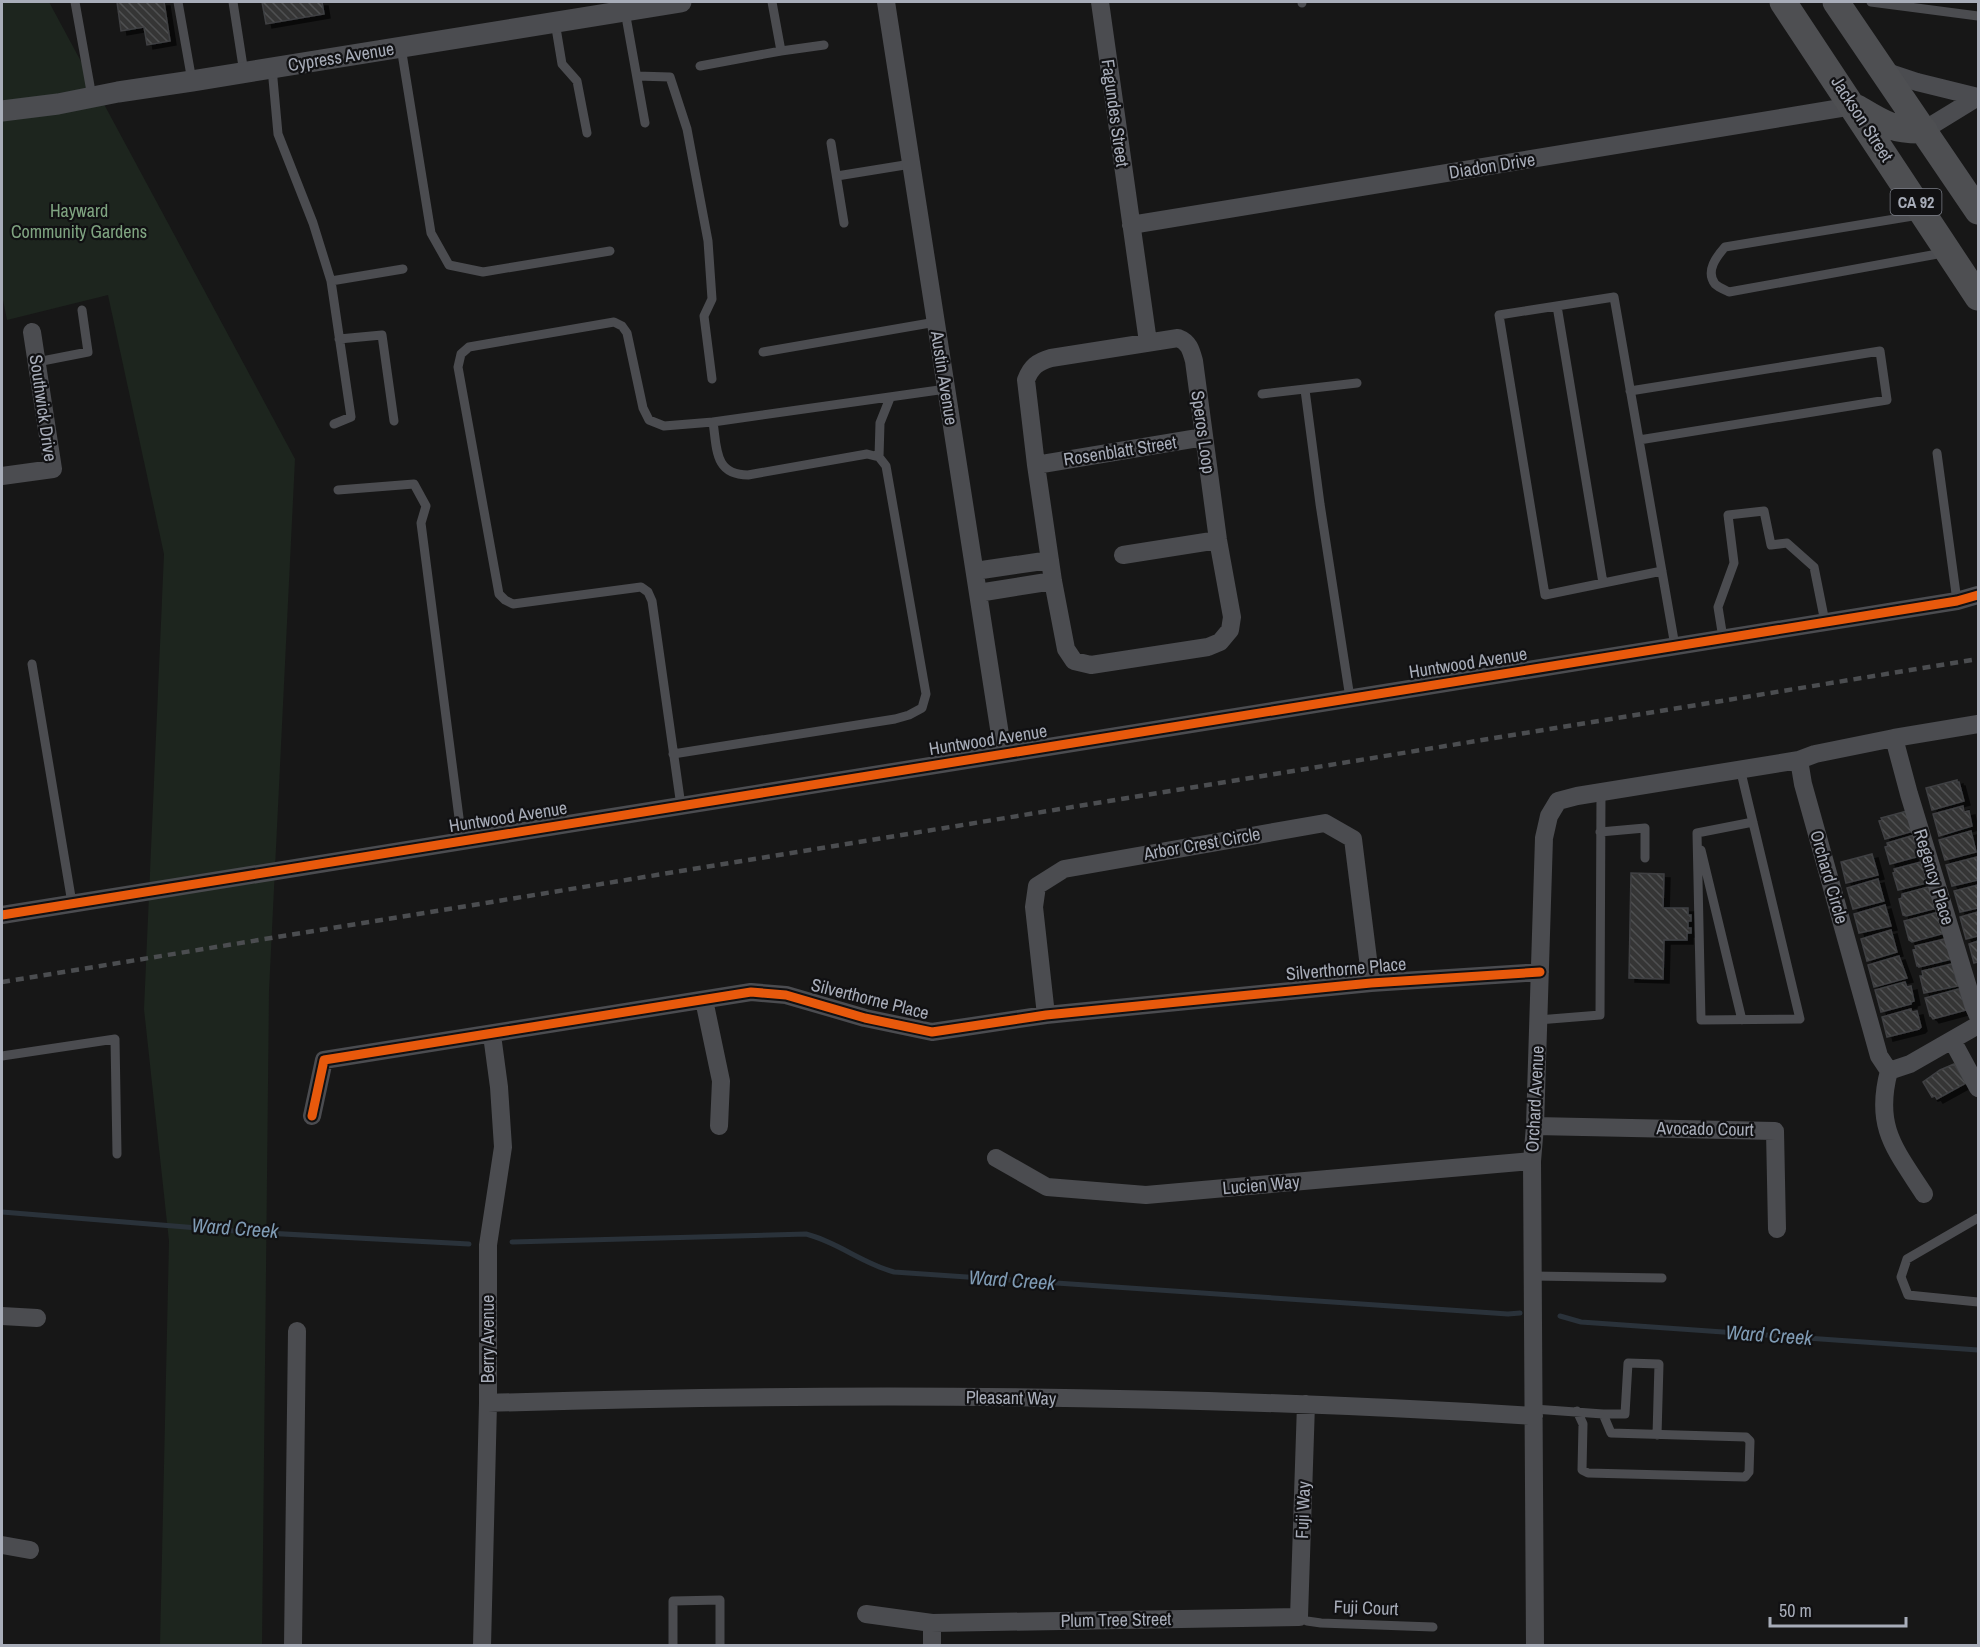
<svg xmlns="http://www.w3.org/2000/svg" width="1980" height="1647" viewBox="0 0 1980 1647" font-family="'Archivo Narrow',sans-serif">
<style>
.park{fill:#1d251e}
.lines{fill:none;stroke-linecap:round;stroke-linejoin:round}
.stream{stroke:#2a323a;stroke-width:5}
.building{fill:url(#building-back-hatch);stroke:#3f4043;stroke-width:1.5;filter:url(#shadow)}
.service{stroke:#4b4c50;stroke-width:9}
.minor{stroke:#4b4c50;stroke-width:18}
.tertiary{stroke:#4b4c50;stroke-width:21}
.primary{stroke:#4e4f52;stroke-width:27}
.rail{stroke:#4b4d50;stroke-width:4.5;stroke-dasharray:8 6;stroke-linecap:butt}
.cycleway-casing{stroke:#111113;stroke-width:13}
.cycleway{stroke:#e8590c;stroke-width:9}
.labels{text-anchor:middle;stroke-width:4.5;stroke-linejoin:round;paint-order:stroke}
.shield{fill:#111113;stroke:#7b7e87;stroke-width:1.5}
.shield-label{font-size:16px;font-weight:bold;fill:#a8adb9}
.street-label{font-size:18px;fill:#a8adb9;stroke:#111113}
.park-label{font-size:18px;fill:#7fa481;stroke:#111113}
.water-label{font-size:20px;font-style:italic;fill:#7f9bb4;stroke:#111113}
</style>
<defs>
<pattern id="building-back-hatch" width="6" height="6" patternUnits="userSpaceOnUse" patternTransform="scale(1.5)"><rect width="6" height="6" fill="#353536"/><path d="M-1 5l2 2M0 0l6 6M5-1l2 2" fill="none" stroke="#4f5051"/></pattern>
<filter id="shadow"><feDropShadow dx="6" dy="4" stdDeviation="0" flood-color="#0009"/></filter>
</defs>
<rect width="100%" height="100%" fill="#171717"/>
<path class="park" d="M 2,2 L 49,2 L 295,459 L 269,991 L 262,1645 L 160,1645 L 169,1241 L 144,1009 L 164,554 L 108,295 L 7,320 L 2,295 Z"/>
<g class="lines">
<path class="stream" d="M 2,1212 L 247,1232 L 469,1244
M 512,1242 L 806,1234 C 838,1242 861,1263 894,1272 L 1508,1314 L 1520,1313
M 1560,1316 L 1581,1322 L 1978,1350"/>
</g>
<path class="building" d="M 117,2 L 164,2 L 170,41 L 147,45 L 144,27 L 121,31 Z
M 262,2 L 322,2 L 324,14 L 266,24 Z
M 1957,780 L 1957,782 L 1959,782 L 1964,801 L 1932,810 L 1926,788 Z
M 1963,806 L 1964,812 L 1969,811 L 1972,826 L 1939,836 L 1933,814 Z
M 1911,810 L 1917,830 L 1885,839 L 1879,821 L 1882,820 L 1881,818 Z
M 1971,831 L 1976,852 L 1945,860 L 1939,840 Z
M 1918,834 L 1924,855 L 1890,864 L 1885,847 L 1888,846 L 1887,843 Z
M 1872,854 L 1878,875 L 1846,883 L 1841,862 Z
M 1977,857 L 1978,880 L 1952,886 L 1946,865 Z
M 1925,861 L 1931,882 L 1898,890 L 1893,873 L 1895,872 L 1894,869 Z
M 1631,873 L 1664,874 L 1663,908 L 1688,908 L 1688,915 L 1691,915 L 1691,921 L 1688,921 L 1688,928 L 1691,928 L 1691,933 L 1687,933 L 1687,940 L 1664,940 L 1663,979 L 1629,978 Z
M 1878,879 L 1884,901 L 1853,909 L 1847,888 Z
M 1978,885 L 1978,908 L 1960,912 L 1954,891 Z
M 1932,886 L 1937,908 L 1906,916 L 1903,915 L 1899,899 L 1902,898 L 1902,894 Z
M 1885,905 L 1891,926 L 1859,933 L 1854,914 Z
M 1939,912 L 1945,933 L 1912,942 L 1909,940 L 1904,921 Z
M 1978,912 L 1978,936 L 1966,939 L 1960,917 Z
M 1891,930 L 1897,952 L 1867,961 L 1861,939 Z
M 1945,939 L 1952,959 L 1919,967 L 1919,966 L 1917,966 L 1913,950 L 1916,949 L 1915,946 Z
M 1978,941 L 1978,962 L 1974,963 L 1969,944 Z
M 1899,956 L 1907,978 L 1874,987 L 1868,965 Z
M 1952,964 L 1958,986 L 1924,993 L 1920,976 L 1923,976 L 1922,971 Z
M 1905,982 L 1907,987 L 1911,986 L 1914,1001 L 1911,1002 L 1911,1004 L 1881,1012 L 1875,990 Z
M 1959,989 L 1966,1010 L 1933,1019 L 1931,1016 L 1930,1016 L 1925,998 Z
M 1911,1009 L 1912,1012 L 1917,1011 L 1921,1027 L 1919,1029 L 1887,1037 L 1882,1017 Z
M 1954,1064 L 1966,1083 L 1937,1099 L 1935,1096 L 1932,1097 L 1923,1082 L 1940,1070 Z"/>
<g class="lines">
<path class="service" d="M 75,2 L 92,97
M 178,2 L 192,81
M 233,2 L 244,73
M 772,2 L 781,51 L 824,45
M 1302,2 L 1302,3
M 1871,2 L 1978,16
M 625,11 L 645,123
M 555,22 L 562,64 L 577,81 L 587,133
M 401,47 L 431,233 L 449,265 L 483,272 L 610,251
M 700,66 L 781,51
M 272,68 L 278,134 L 313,223 L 331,281 L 403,269
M 637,76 L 670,77 L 687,129 L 708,241 L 712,299 L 704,316 L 712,379
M 831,143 L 844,223
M 837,176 L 911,164
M 1919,215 L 1725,247 C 1717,256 1705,271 1715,284 C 1718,287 1725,290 1729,292 L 1943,253
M 331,281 L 351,417 L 334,424
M 1557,306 L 1603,583
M 339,339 L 382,335 L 394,421
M 763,352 L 936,322
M 37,362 L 88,352 L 82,310
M 1305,390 L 1320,504 L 1350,698
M 1630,391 L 1880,351 L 1887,400 L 1639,440
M 1262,394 L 1357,383
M 1937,453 L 1957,601
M 879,457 L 880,423 L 890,398
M 338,490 L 414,484 L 426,506 L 421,523 L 462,841
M 1662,571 L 1545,595 L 1499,315 L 1614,297 L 1675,646
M 1723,638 L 1718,607 L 1734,563 L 1728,515 L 1764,511 L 1771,545 L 1787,543 L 1814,567 L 1825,622
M 32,664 L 72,903
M 673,754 L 895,719 L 909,715 L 922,708 L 926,694 L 886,466 L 879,457 L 867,454 L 748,475 C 714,475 717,448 713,422
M 1740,768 L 1744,785 L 1800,1019 L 1701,1020 L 1697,833 L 1753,822
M 681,806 L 652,601 L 648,592 L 641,587 L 513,604 L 505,600 L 499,594 L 458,367 L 461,354 L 469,347 L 614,322 L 622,326 L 627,333 L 643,408 L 649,420 L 664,426 L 713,422 L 946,389
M 1600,832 L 1645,828 L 1645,858
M 1701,850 L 1742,1020
M 1538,1020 L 1600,1015 L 1601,791
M 2,1056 L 115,1039 L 117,1154
M 1978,1218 L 1907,1259 L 1901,1277 L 1908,1295 L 1978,1302
M 1533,1276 L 1662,1278
M 1534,1409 L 1603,1414 L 1611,1433 L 1746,1437 L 1750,1441 L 1749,1472 L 1745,1477 L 1588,1473 L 1582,1470 L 1583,1424 L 1577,1411
M 1603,1414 L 1625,1414 L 1628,1363 L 1659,1364 L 1657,1435
M 1299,1617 L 1307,1621 L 1321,1623 L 1433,1627
M 673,1646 L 673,1601 L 720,1600 L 720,1646"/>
<path class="minor" d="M 886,2 L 1003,754
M 1100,2 L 1148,342
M 1884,71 L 1917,82 L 1978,97
M 1924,130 L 1978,97
M 1131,225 L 1853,106
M 1178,338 C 1189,342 1191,350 1194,361 L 1218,540 L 1232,617 L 1230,630 L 1220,642 L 1208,647 L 1091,665 L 1074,661 L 1066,649 L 1053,581 L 1036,465 L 1026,380 C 1031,367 1037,362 1051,358 Z
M 1036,465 L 1204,437
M 2,476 L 53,469 L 32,332
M 1123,555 L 1218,540
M 975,571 L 1050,560
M 978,593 L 1053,581
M 1894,738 L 1909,794 L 1974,1007 L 1978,1016
M 1799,760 L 1803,784 L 1879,1056 L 1889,1071 L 1910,1064 L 1978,1025
M 2,915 L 1957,601 L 1978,595
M 704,1000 L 721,1081 L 719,1126
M 1046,1015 L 1034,907 L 1037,886 L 1064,869 L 1325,823 L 1353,839 L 1371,983
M 1952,1040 L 1978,1088
M 1889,1071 C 1874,1127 1895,1149 1924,1194
M 312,1116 L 324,1060 L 751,992 L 786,995 L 865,1018 L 932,1032 L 1046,1015 L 1371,983 L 1540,972
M 1535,1126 L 1775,1131 L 1777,1229
M 996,1158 L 1047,1187 L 1146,1195 L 1532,1161
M 2,1316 L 37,1318
M 488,1403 C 836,1392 1186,1394 1534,1416
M 2,1545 L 30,1550
M 866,1614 L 932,1623 L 1299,1617 L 1306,1404
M 932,1623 L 932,1646
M 293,1646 L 297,1331
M 482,1646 L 488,1403 L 488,1245 L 503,1147 L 499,1087 L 492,1035
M 1535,1646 L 1532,1161 L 1535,1126 L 1544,838 L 1549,816 L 1558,801 L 1577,796 L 1799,760 L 1815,754 L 1894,738 L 1978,724"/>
<path class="tertiary" d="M 2,111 L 58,104 L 118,92 L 192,81 L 681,2"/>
<path class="primary" d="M 1783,2 L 1978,297
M 1836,2 L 1978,211
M 1857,108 C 1882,123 1893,131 1924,130"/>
<path class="rail" d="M 2,982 L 1978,659"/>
<defs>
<path id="cycleway" d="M 2,915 L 1957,601 L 1978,595
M 312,1116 L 324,1060 L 751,992 L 786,995 L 865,1018 L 932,1032 L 1046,1015 L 1371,983 L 1540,972"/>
</defs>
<use href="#cycleway" class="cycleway-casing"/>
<use href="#cycleway" class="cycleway"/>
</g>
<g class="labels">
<rect class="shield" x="1890.5" y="189" width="51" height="26" rx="4.5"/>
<g class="shield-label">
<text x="1916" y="208">CA 92</text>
</g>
<g class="street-label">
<text transform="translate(341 57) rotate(-9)" y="6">Cypress Avenue</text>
<text transform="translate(1115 113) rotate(82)" y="6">Fagundes Street</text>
<text transform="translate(1862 119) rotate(57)" y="6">Jackson Street</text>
<text transform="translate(1492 166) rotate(-9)" y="6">Diadon Drive</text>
<text transform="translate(944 378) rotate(81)" y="6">Austin Avenue</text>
<text transform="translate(43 408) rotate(82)" y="6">Southwick Drive</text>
<text transform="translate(1203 432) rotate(82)" y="6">Speros Loop</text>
<text transform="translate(1120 451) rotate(-9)" y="6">Rosenblatt Street</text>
<text transform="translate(1468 663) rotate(-9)" y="6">Huntwood Avenue</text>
<text transform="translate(988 740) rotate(-9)" y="6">Huntwood Avenue</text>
<text transform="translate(508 817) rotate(-9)" y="6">Huntwood Avenue</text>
<text transform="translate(1202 844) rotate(-10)" y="6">Arbor Crest Circle</text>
<text transform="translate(1829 877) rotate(74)" y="6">Orchard Circle</text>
<text transform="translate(1934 877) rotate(73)" y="6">Regency Place</text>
<text transform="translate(1346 969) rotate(-5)" y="6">Silverthorne Place</text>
<text transform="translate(870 999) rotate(14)" y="6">Silverthorne Place</text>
<text transform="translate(1535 1099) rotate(-87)" y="6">Orchard Avenue</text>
<text transform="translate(1705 1129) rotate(1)" y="6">Avocado Court</text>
<text transform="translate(1261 1185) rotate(-5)" y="6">Lucien Way</text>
<text transform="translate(488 1339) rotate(-90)" y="6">Berry Avenue</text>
<text transform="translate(1011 1398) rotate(1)" y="6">Pleasant Way</text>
<text transform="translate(1303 1510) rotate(-88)" y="6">Fuji Way</text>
<text transform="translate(1366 1608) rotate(2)" y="6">Fuji Court</text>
<text transform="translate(1116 1620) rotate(-1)" y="6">Plum Tree Street</text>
</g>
<g class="park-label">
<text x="79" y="217">Hayward<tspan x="79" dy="21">Community Gardens</tspan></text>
</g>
<g class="water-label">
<text transform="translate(235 1228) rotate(4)" y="7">Ward Creek</text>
<text transform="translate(1012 1280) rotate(4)" y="7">Ward Creek</text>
<text transform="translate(1769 1335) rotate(4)" y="7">Ward Creek</text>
</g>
</g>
<rect width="1980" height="1647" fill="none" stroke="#a8adb9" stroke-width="6"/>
<path d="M1770 1617v9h136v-9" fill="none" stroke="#a8adb9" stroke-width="3"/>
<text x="1779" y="1617" font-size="18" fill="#a8adb9" stroke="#111113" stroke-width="4.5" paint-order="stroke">50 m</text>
</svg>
